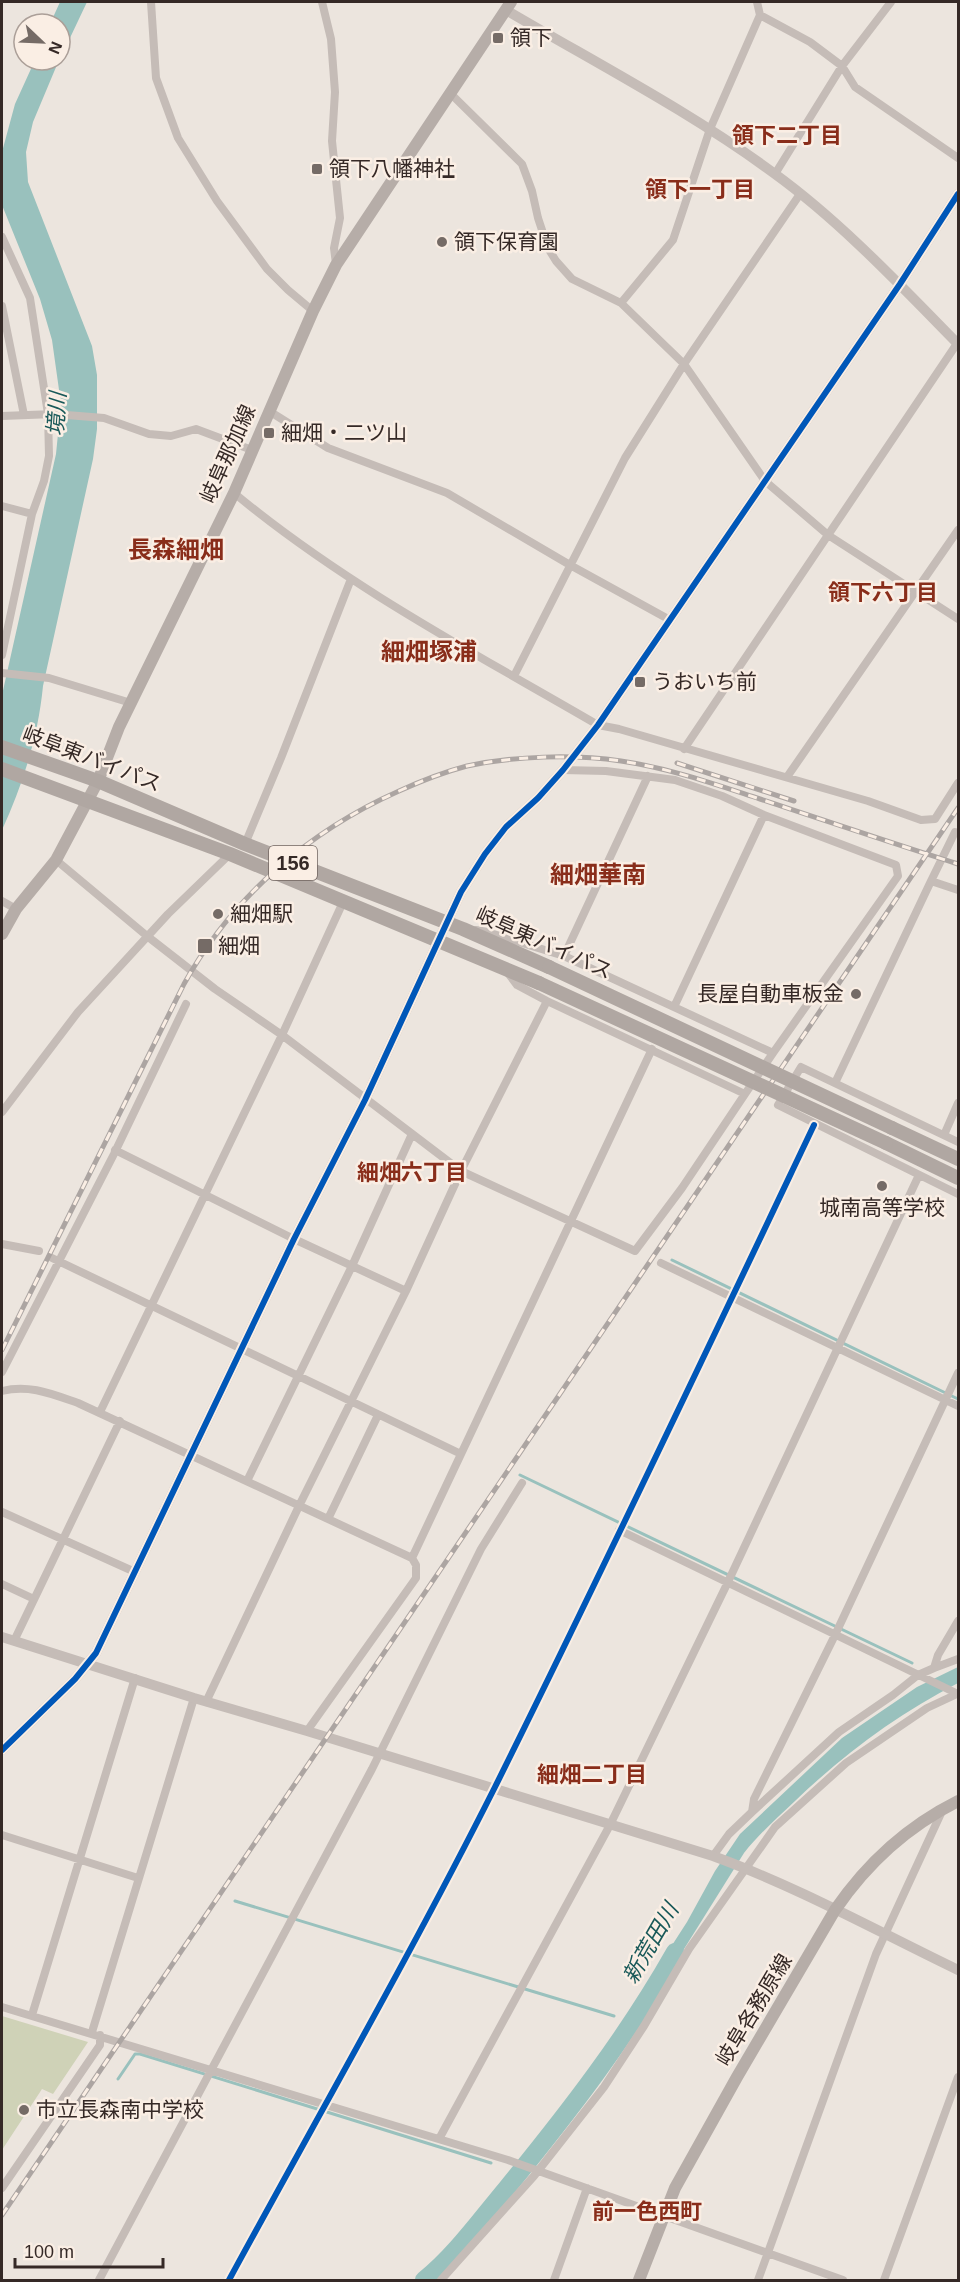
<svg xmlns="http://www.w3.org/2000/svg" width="960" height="2282" viewBox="0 0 960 2282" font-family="Arial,'Noto Sans JP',sans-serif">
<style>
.green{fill:#cfd2b7}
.water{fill:#99c1bd}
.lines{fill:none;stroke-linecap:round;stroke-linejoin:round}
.stream{stroke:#99c1bd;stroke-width:3}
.river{stroke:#99c1bd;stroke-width:18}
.minor{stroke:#c5bcb7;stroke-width:8}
.tertiary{stroke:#c5bcb7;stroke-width:10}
.secondary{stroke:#b6ada8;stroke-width:12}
.trunk{stroke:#b0a7a2;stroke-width:14}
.rail-casing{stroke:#aca5a2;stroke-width:5}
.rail{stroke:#faeee4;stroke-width:3;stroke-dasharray:9;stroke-linecap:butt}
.trunk-bridge{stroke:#b0a7a2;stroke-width:14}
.cycleway-casing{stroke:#faeee4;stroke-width:10}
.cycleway{stroke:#0057b8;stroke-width:6}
.poi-dot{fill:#756b66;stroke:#faeee4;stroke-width:2}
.labels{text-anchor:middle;stroke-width:5;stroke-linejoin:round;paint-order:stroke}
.shield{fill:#faeee4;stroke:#70645f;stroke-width:1.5}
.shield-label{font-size:20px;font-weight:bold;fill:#352926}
.poi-label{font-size:21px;fill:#352926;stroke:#faeee4;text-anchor:start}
.street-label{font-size:21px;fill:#352926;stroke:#faeee4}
.neighbourhood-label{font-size:22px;font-weight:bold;fill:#892d1a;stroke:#faeee4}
.water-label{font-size:22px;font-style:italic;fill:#195959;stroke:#faeee4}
.quarter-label{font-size:24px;font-weight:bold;fill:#892d1a;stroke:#faeee4}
</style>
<rect width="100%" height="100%" fill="#ece5de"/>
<path class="green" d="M 2,2016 L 88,2042 L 53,2094 L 42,2089 L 2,2150 Z"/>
<path class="water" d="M 60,2 L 87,2 L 60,59 L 60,24 L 50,24 Z
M 35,60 L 59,60 L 33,122 L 26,152 L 28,182 L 92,346 L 97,375 L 97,429 L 93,459 L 43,686 C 38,737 23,784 2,830 L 2,695 L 56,454 L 61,404 L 52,340 L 40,299 L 2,205 L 2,152 L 15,104 Z
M 958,1667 L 958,1683 C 898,1714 844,1754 795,1801 C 777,1818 759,1834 744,1853 L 669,1973 L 658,1967 L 687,1922 L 715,1871 L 740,1834 L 842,1738 L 917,1687 Z"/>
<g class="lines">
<path class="stream" d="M 672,1260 L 958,1399
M 520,1475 L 912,1663
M 235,1901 L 614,2016
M 118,2079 L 135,2054 L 140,2054 L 491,2163"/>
<path class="river" d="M 424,2280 C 455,2255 480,2220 506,2189 C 568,2113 627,2037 675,1952"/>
<path class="minor" d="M 151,2 L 156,78 L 178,138 L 217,201 L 267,269 L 288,290 L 313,311
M 322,2 L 331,39 L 335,92 L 332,141 L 340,218 L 334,248 L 336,264
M 760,15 L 810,42 L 842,66 L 855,87 L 958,158
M 451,94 L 522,164 L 532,191 L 538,218 L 548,248 L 556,261 L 572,279 L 621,303 L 684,364 L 765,481 L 828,535 L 958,619
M 775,174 L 842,66 L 891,2
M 2,237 L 30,298 L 48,414 L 49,456 L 44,481 L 32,514 L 2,655
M 621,303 L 673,240 L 710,129 L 760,15 L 757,2
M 2,306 L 24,415
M 269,411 L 328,448 L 447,493 L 570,565 L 670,620
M 2,416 L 54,414 L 104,418 L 149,434 L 171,436 L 196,429 L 252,450
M 234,493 C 345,585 474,653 598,725 L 619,729 L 868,801 L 921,820 L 935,819 L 958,783
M 2,506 L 32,514
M 2,673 L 49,678 L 131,703
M 514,676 L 625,458 L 684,364 L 800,194
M 684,749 L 958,342
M 563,770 L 606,771 L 675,780 L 722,796 L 764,815 L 896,865 L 898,876 L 773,1053
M 787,777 L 958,530
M 245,844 L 281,758 L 351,579
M 56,860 L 147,936 L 215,989 L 282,1035 L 461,1171 L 635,1251 L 682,1188 L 745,1094
M 931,881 L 955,832 L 958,833
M 2,901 L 16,909
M 476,930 L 487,932 L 564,956 L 773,1053 L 745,1094 L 547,1001 L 517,985 L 508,973
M 564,956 L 648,776
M 674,1007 L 764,815
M 835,1083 L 931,881 L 958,890
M 2,1112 L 78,1012 L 168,914 L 230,854
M 944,1135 L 958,1103
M 958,1142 L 801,1067 L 778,1105 L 958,1194
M 115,1150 L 294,1239 L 406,1291
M 2,1244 L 39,1251
M 52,1258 L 461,1454
M 661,1263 L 958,1406
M 2,1372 L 114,1154 L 186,1004
M 2,1391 C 29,1384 52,1394 78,1403 L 412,1558 L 416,1565 L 416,1578 L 307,1731
M 100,1412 L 282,1035 L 344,900
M 247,1481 L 352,1266 L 412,1134
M 2,1512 L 135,1572
M 328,1519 L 378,1415
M 619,1530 L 958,1694
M 412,1558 L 652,1049
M 2,1584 L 34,1599
M 14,1641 L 120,1421
M 934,1668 L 958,1659
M 206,1702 L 299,1506 L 406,1291 L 461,1171 L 547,1001
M 752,1812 L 839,1732 L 893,1695 L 918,1675 L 934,1668 L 938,1655 L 958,1621
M 2,1835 L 138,1878
M 713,1856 L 729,1834 L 752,1812 L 754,1799 L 836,1633 L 958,1373
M 2,2007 L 508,2160 L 843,2280
M 32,2015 L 135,1678
M 92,2032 L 194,1698
M 439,2139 L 610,1825 L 727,1584 L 919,1175
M 2,2188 L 100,2045 L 100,2035
M 99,2280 L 372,1769 L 481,1549 L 522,1483
M 229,2280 C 318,2116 411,1954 495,1787 C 604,1568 709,1346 814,1125
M 441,2280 L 534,2176 L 604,2087 L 644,2026 L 689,1949 L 775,1827 L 846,1763 L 927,1708 L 957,1694
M 554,2280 L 587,2188
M 758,2280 L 876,1954 L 943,1809
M 884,2280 L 958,2077"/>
<path class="tertiary" d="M 506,10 C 596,63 691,112 775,174 C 841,222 901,286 958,344
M 2,1637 L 194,1698 L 307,1731 L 713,1856 C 798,1887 877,1931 958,1970
M 2,1750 L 75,1679 L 96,1653 L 294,1239 L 365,1100 L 461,892 L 485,854 L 506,827 L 538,798 L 563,770 L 598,725 L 900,284 L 958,194"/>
<path class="secondary" d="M 2,934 L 16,909 L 56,860 L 98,781 L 119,727 L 234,493 L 313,311 L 336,265 L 511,2
M 639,2280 L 675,2188 L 737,2077 L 835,1910 C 867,1863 908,1826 958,1801"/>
<path class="trunk" d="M 2,747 L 98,781 L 245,844 L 463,929 L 549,967
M 2,769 L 230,854 L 539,983
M 892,1128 L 958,1159
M 886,1143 L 958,1178"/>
<defs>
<path id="rail" d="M 677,763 L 794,801
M 2,1350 L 184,984 C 232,897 309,831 399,791 C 421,781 444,772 467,766 C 515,756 572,754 621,761 C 669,768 714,784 760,799 C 826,821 892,843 958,864
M 2,2215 L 958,808"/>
</defs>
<use href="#rail" class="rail-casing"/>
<use href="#rail" class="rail"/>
<path class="trunk-bridge" d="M 549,967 L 892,1128
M 539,983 L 886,1143"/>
<defs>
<path id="cycleway" d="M 2,1750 L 75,1679 L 96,1653 L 294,1239 L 365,1100 L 461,892 L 485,854 L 506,827 L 538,798 L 563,770 L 598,725 L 900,284 L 958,194
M 229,2280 C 318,2116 411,1954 495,1787 C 604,1568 709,1346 814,1125"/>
</defs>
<use href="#cycleway" class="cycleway-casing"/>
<use href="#cycleway" class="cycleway"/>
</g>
<g class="poi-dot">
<rect x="492" y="32" width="12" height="12" rx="3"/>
<rect x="311" y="163" width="12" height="12" rx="3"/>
<circle cx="442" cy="242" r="6"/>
<rect x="263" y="427" width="12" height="12" rx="3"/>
<rect x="634" y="676" width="12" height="12" rx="3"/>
<circle cx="218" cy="914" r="6"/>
<rect x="197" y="938" width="16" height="16" rx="3"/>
<circle cx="856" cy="994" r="6"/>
<circle cx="882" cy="1186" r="6"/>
<circle cx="24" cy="2110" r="6"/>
</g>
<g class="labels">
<rect class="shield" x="269" y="846" width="48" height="34" rx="4.5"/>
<g class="shield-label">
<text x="293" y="870">156</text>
</g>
<g class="poi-label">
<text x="510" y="45">領下</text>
<text x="329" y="176">領下八幡神社</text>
<text x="454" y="249">領下保育園</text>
<text x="281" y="440">細畑・二ツ山</text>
<text x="652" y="689">うおいち前</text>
<text x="230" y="921">細畑駅</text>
<text x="218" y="953">細畑</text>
<text x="844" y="1001" text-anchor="end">長屋自動車板金</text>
<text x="882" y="1215" text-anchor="middle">城南高等学校</text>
<text x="36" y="2117">市立長森南中学校</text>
</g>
<g class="street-label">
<text transform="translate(228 454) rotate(-66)" y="7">岐阜那加線</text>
<text transform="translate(92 759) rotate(21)" y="7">岐阜東バイパス</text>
<text transform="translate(544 943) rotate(24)" y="7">岐阜東バイパス</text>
<text transform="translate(754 2010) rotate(-59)" y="7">岐阜各務原線</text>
</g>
<g class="neighbourhood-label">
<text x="787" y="143">領下二丁目</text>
<text x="700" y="197">領下一丁目</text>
<text x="883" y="600">領下六丁目</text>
<text x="412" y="1180">細畑六丁目</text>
<text x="592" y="1782">細畑二丁目</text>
<text x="647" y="2219">前一色西町</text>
</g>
<g class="water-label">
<text transform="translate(56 414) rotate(-86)" y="8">境川</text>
<text transform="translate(650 1943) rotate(-60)" y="8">新荒田川</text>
</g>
<g class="quarter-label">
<text x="176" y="558">長森細畑</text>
<text x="429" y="660">細畑塚浦</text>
<text x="598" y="883">細畑華南</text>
</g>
</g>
<rect width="960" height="2282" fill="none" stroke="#352926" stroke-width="6"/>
<g transform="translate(42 42) rotate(113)"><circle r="28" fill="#faeee4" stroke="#ab9f98" stroke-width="1.5"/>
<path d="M0-4.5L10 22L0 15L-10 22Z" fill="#756b66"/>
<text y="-9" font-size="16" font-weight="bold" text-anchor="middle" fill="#352926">N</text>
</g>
<path d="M15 2258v9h148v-9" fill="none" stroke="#352926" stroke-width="3"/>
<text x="24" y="2258" font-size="18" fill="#352926" stroke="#faeee4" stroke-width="4.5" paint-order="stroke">100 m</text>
</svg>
